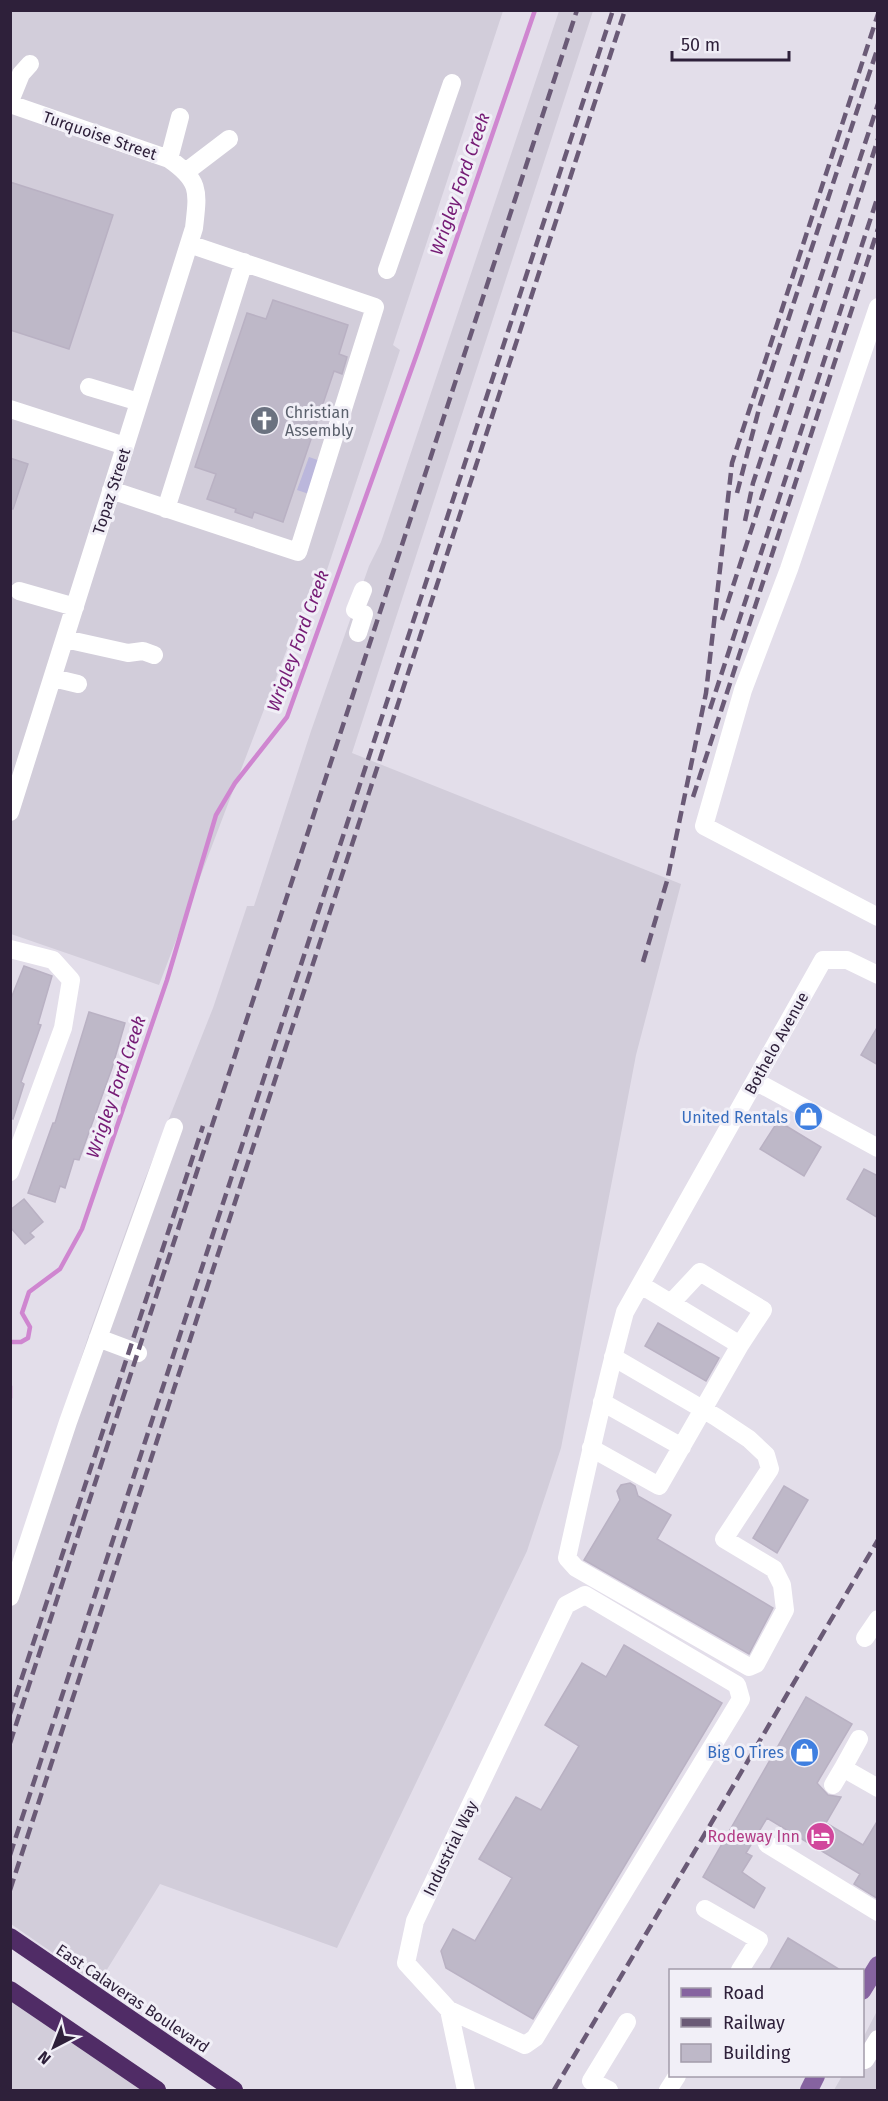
<svg xmlns="http://www.w3.org/2000/svg" width="888" height="2101" viewBox="0 0 888 2101" font-family="'Fira Sans',sans-serif">
<style>
.built{fill:#d2cdda}
.green{fill:#bbb7dc}
.lines{fill:none;stroke-linecap:round;stroke-linejoin:round}
.stream{stroke:#cf86d0;stroke-width:4.5}
.building{fill:#beb8c8;stroke:#b9b1c3;stroke-width:1.5}
.minor{stroke:#fff;stroke-width:18}
.major{stroke:#8663a0;stroke-width:18}
.highway{stroke:#502c66;stroke-width:18}
.rail{stroke:#6a5a76;stroke-width:4.5;stroke-dasharray:12 6;stroke-linecap:butt}
.labels{text-anchor:middle;stroke-width:6;stroke-linejoin:round;paint-order:stroke}
.street-label{font-size:16px;fill:#2e203a;stroke:#f1eff7}
.worship-label{font-size:16px;fill:#5b616d;stroke:#f1eff7;text-anchor:start}
.shop-label{font-size:16px;fill:#366cbe;stroke:#f1eff7;text-anchor:end}
.hotel-label{font-size:16px;fill:#b23c85;stroke:#f1eff7;text-anchor:end}
.water-label{font-size:18px;font-style:italic;fill:#751a75;stroke:#f1eff7}
</style>
<rect width="100%" height="100%" fill="#e3deea"/>
<path class="built" d="M 11,11 L 503,11 L 393,345 L 400,350 L 321,588 L 311,586 L 159,985 L 11,934 Z
M 559,11 L 593,11 L 352,753 L 681,884 L 636,1055 L 561,1448 L 527,1551 L 337,1948 L 160,1884 L 98,1984 L 11,1924 L 11,1574 L 90,1331 L 141,1189 L 213,1008 L 247,906 L 254,906 L 311,731 L 369,566 L 381,542 Z
M 10,1990 L 157,2090 L 11,2090 Z
M 877,2011 L 877,2090 L 834,2090 L 842,2076 L 862,2076 L 863,2038 Z"/>
<path class="green" d="M 309,457 L 332,465 L 330,482 L 321,498 L 297,490 Z"/>
<g class="lines">
<path class="stream" d="M 10,1342 L 21,1342 L 28,1338 L 30,1327 L 22,1313 L 29,1292 L 60,1269 L 82,1229 L 167,980 L 216,815 L 235,783 L 287,717 L 418,351 L 535,10
M 10,1386 L 10,1398"/>
</g>
<path class="building" d="M 10,182 L 113,215 L 69,349 L 10,330 Z
M 273,300 L 348,325 L 339,354 L 347,357 L 342,374 L 334,371 L 283,522 L 254,512 L 252,518 L 235,512 L 236,509 L 207,499 L 216,474 L 195,467 L 247,313 L 266,319 Z
M 10,458 L 28,464 L 13,509 L 10,509 Z
M 24,966 L 52,976 L 38,1024 L 41,1025 L 21,1082 L 24,1084 L 13,1119 L 10,1118 L 10,1001 Z
M 89,1012 L 125,1023 L 112,1068 L 79,1160 L 74,1159 L 65,1188 L 60,1186 L 55,1202 L 28,1193 L 53,1123 L 55,1123 Z
M 878,1026 L 878,1065 L 861,1055 Z
M 778,1121 L 821,1147 L 804,1176 L 760,1149 Z
M 864,1169 L 878,1176 L 878,1218 L 847,1199 Z
M 24,1199 L 43,1222 L 30,1233 L 34,1237 L 25,1244 L 10,1227 L 10,1210 Z
M 658,1323 L 719,1358 L 706,1381 L 645,1346 Z
M 630,1483 L 635,1486 L 638,1496 L 671,1515 L 657,1539 L 773,1608 L 749,1654 L 584,1560 L 620,1500 L 617,1491 L 621,1485 Z
M 784,1486 L 808,1500 L 777,1553 L 753,1538 Z
M 624,1645 L 722,1703 L 533,2019 L 446,1968 L 441,1951 L 453,1929 L 475,1941 L 512,1878 L 479,1859 L 516,1797 L 541,1810 L 579,1746 L 545,1725 L 582,1663 L 606,1677 Z
M 806,1697 L 852,1724 L 817,1783 L 828,1795 L 841,1797 L 826,1823 L 863,1845 L 878,1820 L 878,1899 L 854,1884 L 860,1874 L 767,1818 L 746,1853 L 752,1856 L 742,1872 L 765,1888 L 754,1908 L 703,1877 Z
M 788,1938 L 842,1971 L 769,1971 Z"/>
<g class="lines">
<path class="minor" d="M 10,101 L 21,74 L 30,64
M 10,104 L 169,159 C 201,181 198,192 194,228 L 10,812
M 169,159 L 180,117
M 187,171 L 229,139
M 387,270 L 452,83
M 878,307 L 789,569 L 743,690 L 704,826 L 878,917
M 89,387 L 139,402
M 10,409 L 125,446
M 111,490 L 298,552 L 375,307 L 189,244
M 166,509 L 244,262
M 19,591 L 75,607
M 358,633 L 364,614 L 355,610 L 363,590
M 65,639 L 128,653 L 143,651 L 154,655
M 53,678 L 78,684
M 10,949 L 53,960 L 71,980 L 63,1028 L 10,1172
M 755,1081 L 878,1148
M 671,1303 L 700,1272 L 763,1310 L 740,1345
M 98,1338 L 138,1353
M 613,1357 L 716,1417 L 749,1439 L 766,1455 L 770,1469 L 724,1539 L 774,1569 L 782,1585 L 785,1610 L 756,1664 L 749,1667 L 576,1568 L 567,1558 C 585,1476 603,1394 625,1312 L 823,960 L 847,960 L 878,975
M 602,1402 L 682,1447
M 591,1448 L 659,1486 L 740,1345 L 641,1285
M 10,1597 L 68,1422 L 174,1127
M 865,1638 L 878,1619
M 843,1768 L 859,1739
M 833,1785 L 843,1768 L 878,1788
M 767,1844 L 878,1912
M 705,1909 L 759,1940 L 740,1970
M 449,2010 L 525,2045 L 535,2038 L 741,1699 L 737,1685 L 585,1595 L 566,1605 L 415,1921 L 406,1963 L 449,2010 L 466,2090
M 865,2060 L 878,2039
M 609,2090 L 591,2081 L 627,2022
M 668,2090 L 677,2076"/>
<path class="major" d="M 862,1991 L 878,1965
M 809,2090 L 816,2076"/>
<path class="highway" d="M 10,1937 L 234,2090
M 10,1990 L 157,2090"/>
<path class="rail" d="M 737,493 L 760,405 L 878,47
M 745,521 L 753,483 L 878,104
M 722,620 L 878,139
M 710,709 L 878,196
M 693,797 L 878,229
M 643,962 L 667,881 L 706,693 L 732,463 L 878,14
M 10,1714 L 203,1126
M 10,1743 L 577,10
M 10,1855 L 613,10
M 10,1890 L 625,10
M 554,2090 L 878,1540"/>
</g>
<defs>
<symbol id="church-disc" viewBox="-11 -11 22 22"><circle r="9.5" fill="#6b7280" stroke="#f1eff7"/><path d="M-1.2-6h2.4v3.5h3.3v2.4h-3.3V6h-2.4V-.1h-3.3v-2.4h3.3Z" fill="#fff"/></symbol>
<symbol id="shop-disc" viewBox="-11 -11 22 22"><circle r="9.5" fill="#3f7fe0" stroke="#f1eff7"/><path d="M-5-2.5h2.3a2.7 3.5 0 0 1 5.4 0H5L5.5 6h-11ZM-1.5-2.5h3a1.5 2.3 0 0 0-3 0Z" fill="#fff"/></symbol>
<symbol id="hotel-disc" viewBox="-11 -11 22 22"><circle r="9.5" fill="#d1479c" stroke="#f1eff7"/><path d="M-6-4.5h1.5V1H6V5H4.5V3h-9V5H-6ZM-4 0a1.8 1.8 0 1 1 3.6 0ZM.5 0V-2.5h3Q6-2.5 6 0Z" fill="#fff"/></symbol>
</defs>
<g fill-rule="evenodd">
<use href="#church-disc" x="248" y="404" width="33" height="33"/>
<use href="#shop-disc" x="792" y="1100" width="33" height="33"/>
<use href="#shop-disc" x="788" y="1736" width="33" height="33"/>
<use href="#hotel-disc" x="804" y="1820" width="33" height="33"/>
</g>
<g class="labels">
<g class="street-label">
<text transform="translate(100 135) rotate(19)" y="6">Turquoise Street</text>
<text transform="translate(111 491) rotate(-72)" y="6">Topaz Street</text>
<text transform="translate(776 1043) rotate(-61)" y="6">Bothelo Avenue</text>
<text transform="translate(450 1848) rotate(-64)" y="6">Industrial Way</text>
<text transform="translate(133 1998) rotate(34)" y="6">East Calaveras Boulevard</text>
</g>
<g class="worship-label">
<text x="285" y="418">Christian<tspan x="285" dy="18">Assembly</tspan></text>
</g>
<g class="shop-label">
<text x="788" y="1123">United Rentals</text>
<text x="784" y="1758">Big O Tires</text>
</g>
<g class="hotel-label">
<text x="800" y="1842">Rodeway Inn</text>
</g>
<g class="water-label">
<text transform="translate(460 184) rotate(-71)" y="6">Wrigley Ford Creek</text>
<text transform="translate(298 641) rotate(-70)" y="6">Wrigley Ford Creek</text>
<text transform="translate(116 1087) rotate(-71)" y="6">Wrigley Ford Creek</text>
</g>
</g>
<rect width="888" height="2101" fill="none" stroke="#2e203a" stroke-width="24"/>
<rect x="669" y="1969" width="195" height="108" fill="#f1eff7" stroke="#a39cab" stroke-width="1.5"/>
<rect x="681" y="1988" width="30" height="9" fill="#8663a0" stroke="#a39cab" stroke-width="1.5"/>
<text x="723" y="1999" font-size="18" fill="#2e203a">Road</text>
<rect x="681" y="2018" width="30" height="9" fill="#6a5a76" stroke="#a39cab" stroke-width="1.5"/>
<text x="723" y="2029" font-size="18" fill="#2e203a">Railway</text>
<rect x="681" y="2044" width="30" height="18" fill="#beb8c8" stroke="#a39cab" stroke-width="1.5"/>
<text x="723" y="2059" font-size="18" fill="#2e203a">Building</text>
<g transform="translate(54 2047) rotate(222)" stroke="#f1eff7" stroke-width="4.5" paint-order="stroke">
<path d="M0-4.5L10 22L0 15L-10 22Z" fill="#2e203a"/>
<text y="-9" font-size="16" font-weight="bold" text-anchor="middle" fill="#2e203a">N</text>
</g>
<path d="M672 51v9h117v-9" fill="none" stroke="#2e203a" stroke-width="3"/>
<text x="681" y="51" font-size="18" fill="#2e203a" stroke="#f1eff7" stroke-width="4.5" paint-order="stroke">50 m</text>
</svg>
